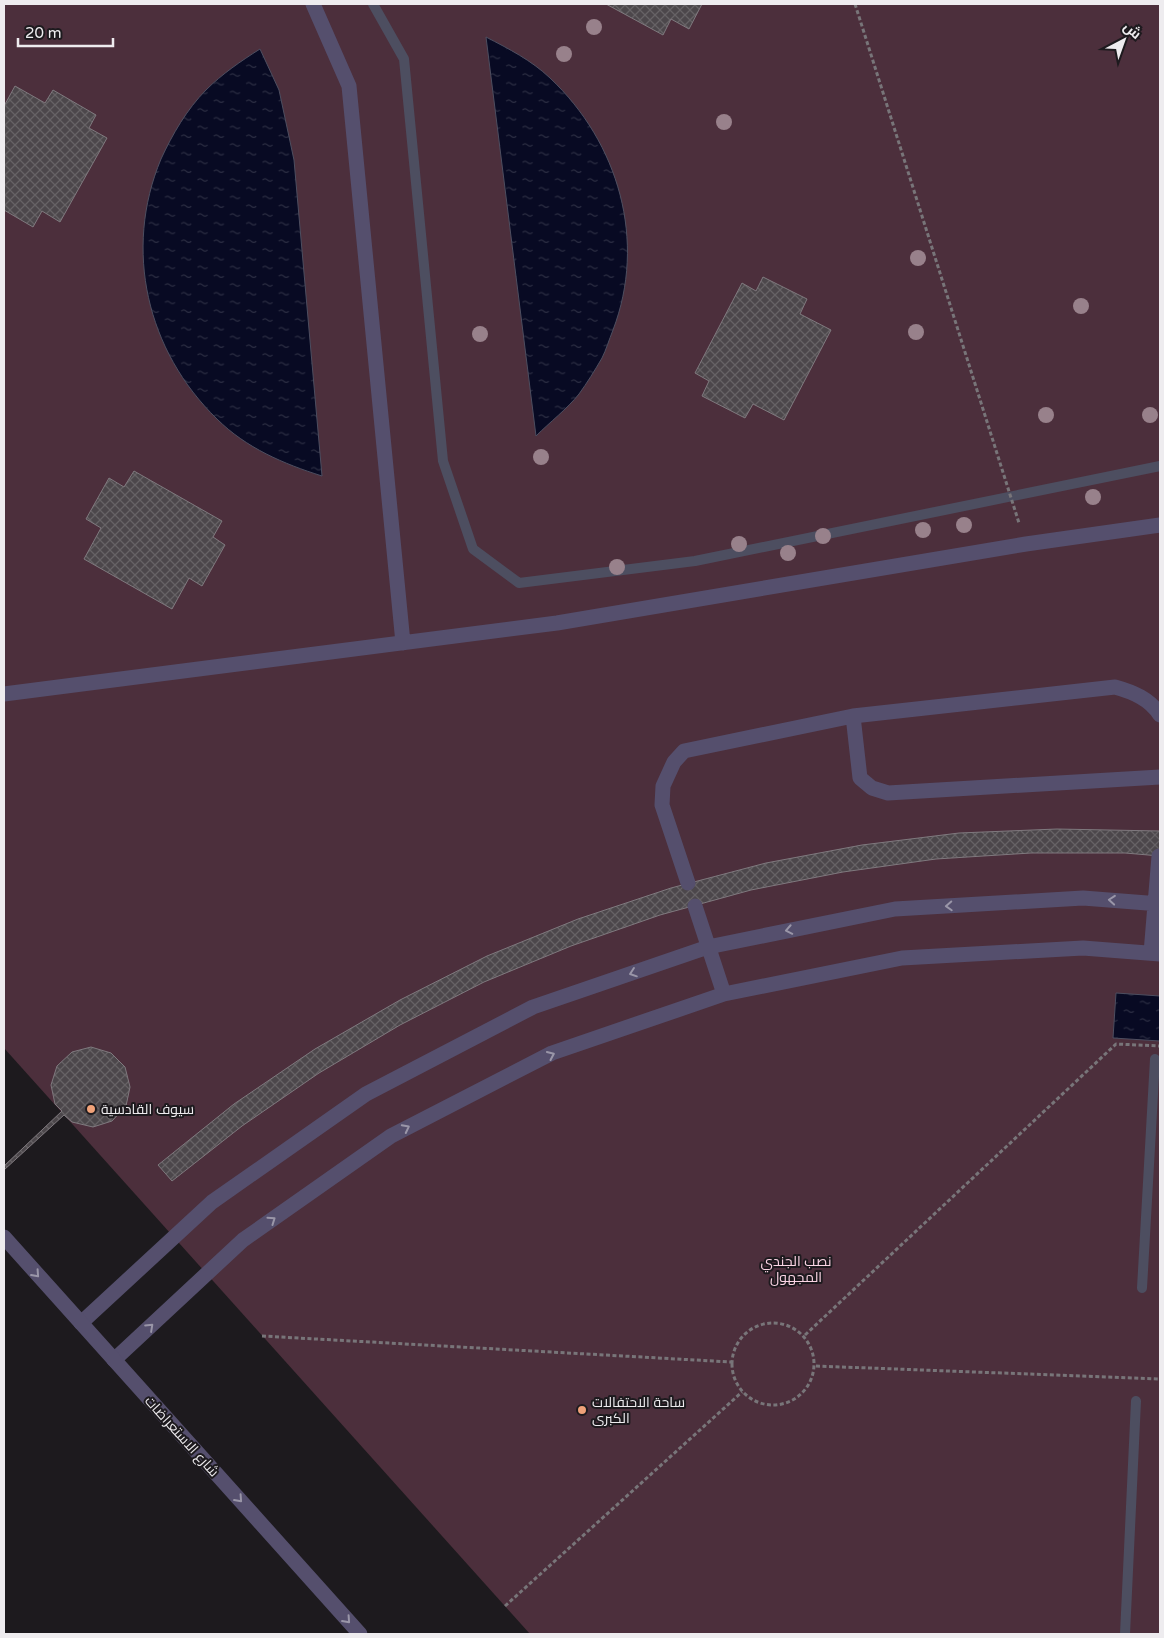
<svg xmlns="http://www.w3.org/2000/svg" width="1164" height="1638" viewBox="0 0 1164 1638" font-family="'Varela Round',Cairo,sans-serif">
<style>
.park{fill:#4c2f3c}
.water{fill:url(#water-ripples);stroke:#4d4e60}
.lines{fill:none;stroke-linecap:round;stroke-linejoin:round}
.stream{stroke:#4d4e60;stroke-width:10}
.building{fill:url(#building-cross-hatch);stroke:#7f797e}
.path{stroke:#787579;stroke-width:3;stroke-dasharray:4 2.5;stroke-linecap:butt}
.lane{stroke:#554f6d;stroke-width:15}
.street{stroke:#554f6d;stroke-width:15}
.tree{fill:#98818b}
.oneway{stroke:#9a96a8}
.poi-dot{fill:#f0a279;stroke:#1d1a1e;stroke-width:2}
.labels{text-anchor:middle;stroke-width:4;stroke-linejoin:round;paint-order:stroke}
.poi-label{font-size:14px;fill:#eeecef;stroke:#1d1a1e;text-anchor:start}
.park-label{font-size:14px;fill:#fcd5e5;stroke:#1d1a1e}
.street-label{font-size:14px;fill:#eeecef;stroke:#1d1a1e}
</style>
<defs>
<pattern id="water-ripples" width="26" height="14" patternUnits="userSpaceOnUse" patternTransform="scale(1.25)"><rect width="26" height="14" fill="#080a23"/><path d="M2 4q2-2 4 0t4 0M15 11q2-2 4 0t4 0" fill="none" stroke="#2c2e43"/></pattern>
<pattern id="building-cross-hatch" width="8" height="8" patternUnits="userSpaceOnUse" patternTransform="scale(1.25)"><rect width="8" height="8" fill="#4c474b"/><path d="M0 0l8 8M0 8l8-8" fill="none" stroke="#666265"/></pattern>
</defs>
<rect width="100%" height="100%" fill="#1d1a1e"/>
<path class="park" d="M 4,4 L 1160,4 L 1160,1634 L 530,1634 L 4,1048 Z"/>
<path class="water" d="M 486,37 C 509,49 531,60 550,78 C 619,143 647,241 613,330 C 609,340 606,350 602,358 C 595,370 587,383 579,394 C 567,409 550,422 536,436 Z
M 260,49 L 279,90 L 294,160 L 322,476 C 284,464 246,448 217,419 C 147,351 123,250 161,159 C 172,135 187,109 206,90 C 222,74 241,61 260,49 Z
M 1116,993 L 1160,996 L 1160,1041 L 1113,1038 Z"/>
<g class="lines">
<path class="stream" d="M 373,4 L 404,59 L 443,461 L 473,549 L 519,583 L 695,561 L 1160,466
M 1142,1288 L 1155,1059
M 1125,1634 L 1136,1401"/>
</g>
<path class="building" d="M 606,4 L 702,4 L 689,29 L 671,19 L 663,35 Z
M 15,86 L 45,103 L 53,90 L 96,115 L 89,128 L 107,138 L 60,222 L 42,211 L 33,227 L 4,210 L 4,106 Z
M 763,277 L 807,299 L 800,314 L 831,330 L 784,420 L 753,404 L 745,418 L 702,396 L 709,381 L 695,373 L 742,283 L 756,291 Z
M 134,471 L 222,521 L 213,537 L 225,545 L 202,586 L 189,578 L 172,609 L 84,559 L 101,528 L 86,519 L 109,478 L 124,487 Z
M 1057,829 L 1160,831 L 1160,856 L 1125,853 L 1031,853 L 936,859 L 843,872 L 751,890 L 660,915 L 571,946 L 484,982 L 400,1025 L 319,1073 L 242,1126 L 172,1181 L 158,1165 L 234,1104 L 315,1049 L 400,1000 L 487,956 L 578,919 L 671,888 L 766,863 L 862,845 L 959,833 Z
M 91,1047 L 111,1053 L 125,1067 L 130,1087 L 126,1106 L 112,1121 L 93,1127 L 72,1122 L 64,1115 L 4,1170 L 4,1166 L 62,1111 L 55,1104 L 51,1085 L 57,1066 L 72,1052 Z"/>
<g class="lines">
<path class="path" d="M 855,4 L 1019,523
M732 1364a41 41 0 1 1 82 0a41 41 0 1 1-82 0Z
M 805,1335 L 1116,1044 L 1160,1046
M 262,1336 L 731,1362
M 816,1366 L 1160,1379
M 505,1606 L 742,1392"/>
<path class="lane" d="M 313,4 L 349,86 L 403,643
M 4,694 L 557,623 L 1026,544 L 1160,525
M 853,716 L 860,778 L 872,788 L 888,793 L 1160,777
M 688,883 L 662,805 L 663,786 L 674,762 L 684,751 L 853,716 L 1115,687 C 1133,692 1150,699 1160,715
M 695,906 L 724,994
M 1151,953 L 1159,856
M 81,1323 L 212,1202 L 366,1094 L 533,1007 L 708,947 L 895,909 L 1083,898 L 1160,904
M 114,1360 L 243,1240 L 391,1136 L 552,1053 L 724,994 L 902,958 L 1083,948 L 1160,954"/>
<path class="street" d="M 4,1237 L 360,1634"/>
</g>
<g class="tree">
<circle cx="594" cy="27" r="8"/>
<circle cx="564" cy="54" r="8"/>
<circle cx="724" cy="122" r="8"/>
<circle cx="918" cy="258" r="8"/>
<circle cx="1081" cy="306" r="8"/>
<circle cx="916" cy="332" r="8"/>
<circle cx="480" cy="334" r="8"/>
<circle cx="1046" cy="415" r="8"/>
<circle cx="1150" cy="415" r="8"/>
<circle cx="541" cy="457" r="8"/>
<circle cx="1093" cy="497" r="8"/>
<circle cx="964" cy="525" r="8"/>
<circle cx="923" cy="530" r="8"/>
<circle cx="823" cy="536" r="8"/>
<circle cx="739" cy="544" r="8"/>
<circle cx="788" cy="553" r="8"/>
<circle cx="617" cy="567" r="8"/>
</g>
<defs><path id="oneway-chevron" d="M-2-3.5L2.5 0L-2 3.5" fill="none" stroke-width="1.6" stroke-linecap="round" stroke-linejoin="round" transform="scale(1.25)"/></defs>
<g class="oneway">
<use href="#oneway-chevron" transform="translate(1112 900) rotate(-175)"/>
<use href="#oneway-chevron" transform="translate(949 906) rotate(177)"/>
<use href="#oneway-chevron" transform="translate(789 930) rotate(169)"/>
<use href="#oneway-chevron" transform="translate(633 973) rotate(161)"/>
<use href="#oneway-chevron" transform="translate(551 1055) rotate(-24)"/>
<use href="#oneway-chevron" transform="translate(406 1128) rotate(-27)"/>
<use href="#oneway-chevron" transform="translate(272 1220) rotate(-35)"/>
<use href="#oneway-chevron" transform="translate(36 1274) rotate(48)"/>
<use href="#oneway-chevron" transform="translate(150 1327) rotate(-43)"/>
<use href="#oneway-chevron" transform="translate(239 1499) rotate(48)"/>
<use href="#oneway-chevron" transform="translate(347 1620) rotate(48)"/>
</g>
<g class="poi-dot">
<circle cx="91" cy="1109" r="5"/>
<circle cx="582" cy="1410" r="5"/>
</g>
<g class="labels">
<g class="poi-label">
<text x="101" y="1114">سيوف القادسية</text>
<text x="592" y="1407">ساحة الاحتفالات<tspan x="592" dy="16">الكبرى</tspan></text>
</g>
<g class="park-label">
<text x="796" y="1266">نصب الجندي<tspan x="796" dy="16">المجهول</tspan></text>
</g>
<g class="street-label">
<text transform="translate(182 1436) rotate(48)" y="5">شارع الاستعراضات</text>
</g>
</g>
<rect width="1164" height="1638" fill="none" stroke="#eeecef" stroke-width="10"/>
<g transform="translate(1124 40) rotate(41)" stroke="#1d1a1e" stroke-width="4" paint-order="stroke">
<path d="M0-4L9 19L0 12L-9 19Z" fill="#eeecef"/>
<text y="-8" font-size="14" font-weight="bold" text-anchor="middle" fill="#eeecef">ش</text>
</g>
<path d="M18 38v8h95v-8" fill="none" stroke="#eeecef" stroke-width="2.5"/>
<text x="25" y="38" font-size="15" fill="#eeecef" stroke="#1d1a1e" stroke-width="4" paint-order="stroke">20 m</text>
</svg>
